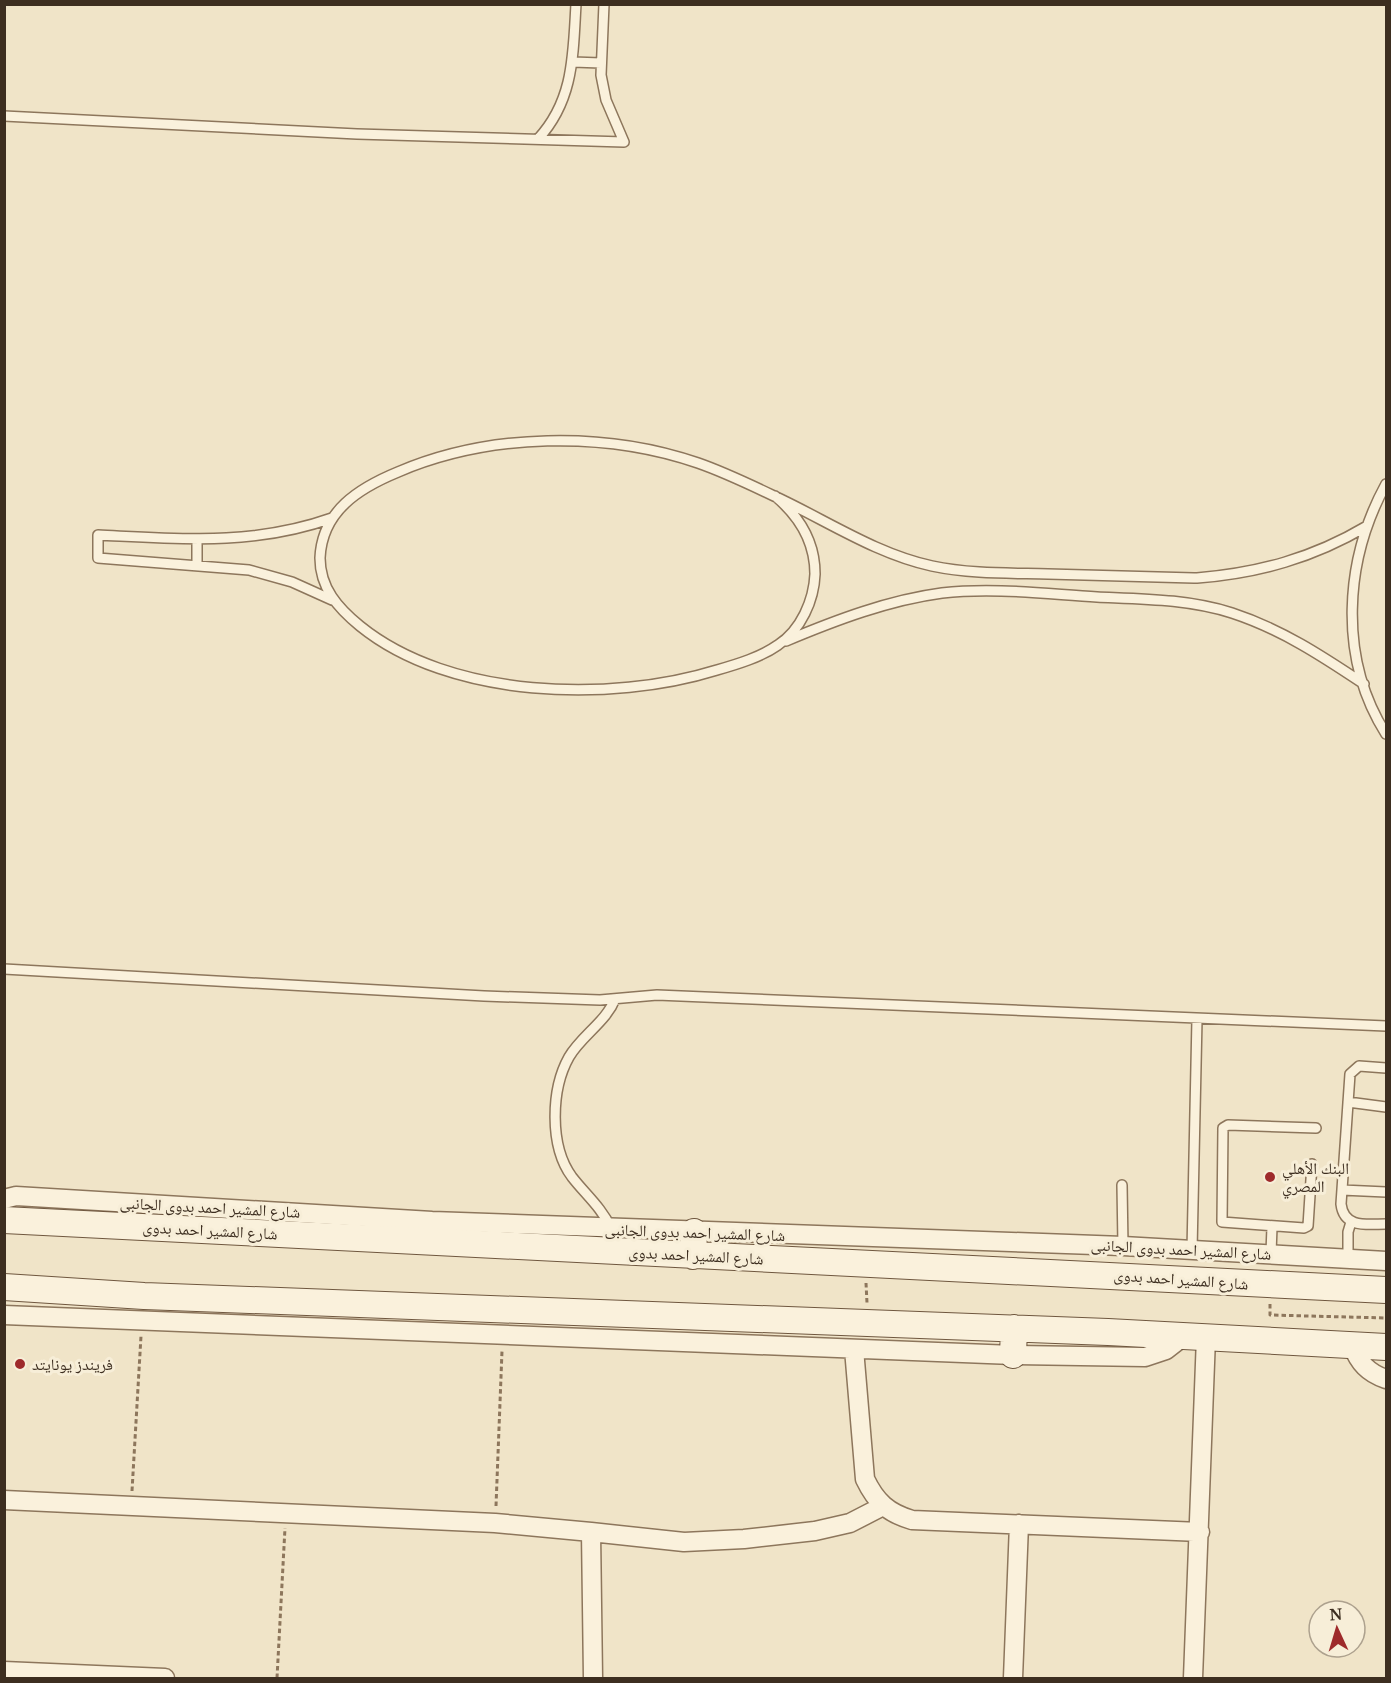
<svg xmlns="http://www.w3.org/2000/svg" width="1391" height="1683" viewBox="0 0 1391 1683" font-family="Georgia,'Noto Naskh Arabic',serif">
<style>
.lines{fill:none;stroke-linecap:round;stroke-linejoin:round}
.lane-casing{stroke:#8d765c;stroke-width:12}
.street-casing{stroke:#8d765c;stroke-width:21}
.secondary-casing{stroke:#6f573f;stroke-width:28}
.path{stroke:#8d765c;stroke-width:3;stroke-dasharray:4.5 3;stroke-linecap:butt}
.lane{stroke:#faf1dc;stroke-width:9}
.street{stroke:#faf1dc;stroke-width:18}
.secondary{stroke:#faf1dc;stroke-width:26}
.poi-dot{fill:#9e2a2b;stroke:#f7eed8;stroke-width:2}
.labels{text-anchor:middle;stroke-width:6;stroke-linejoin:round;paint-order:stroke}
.poi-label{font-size:16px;fill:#3d2e20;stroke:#f7eed8;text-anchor:start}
.street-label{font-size:16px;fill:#3d2e20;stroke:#f7eed8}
</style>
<rect width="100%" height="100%" fill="#f0e4c8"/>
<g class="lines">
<defs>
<path id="lane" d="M 573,62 L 601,63
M 4,116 L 357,134 L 624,142 L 606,100 L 601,75 L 604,4
M 538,139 C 574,100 573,55 576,4
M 1386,484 C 1344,561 1338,658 1386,734
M 775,496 C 799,516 815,541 815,574 C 814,600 801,630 778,645 C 761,657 738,664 717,670 C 611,703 450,699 360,626 C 338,608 320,588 320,558 C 322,511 359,488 398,472 C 489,433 605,431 698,463 C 724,472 749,484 774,496 C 826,520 876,554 932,566 C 970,574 1009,573 1048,574 C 1097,575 1147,577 1197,578 C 1259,573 1313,558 1367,526
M 332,518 C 253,546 180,539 98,535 L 98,558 L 249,570 L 292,582 L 332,600
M 197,539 L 197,566
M 786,641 C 836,620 889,600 942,593 C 993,587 1046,594 1097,597 C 1142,599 1188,599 1232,613 C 1281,629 1322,656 1364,684
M 4,969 L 484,996 L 600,1000 L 657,995 L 1386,1026
M 1386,1068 L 1359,1066 L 1350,1074 L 1341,1204 C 1344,1229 1368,1224 1386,1224
M 1348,1102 L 1386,1107
M 1312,1164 L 1308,1226 L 1304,1228 L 1222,1222 L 1223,1128 L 1228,1125 L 1316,1128
M 1122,1185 L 1123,1246
M 1342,1190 L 1386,1192
M 611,1228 C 601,1207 586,1195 572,1177 C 549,1146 551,1089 569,1057 C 581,1036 606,1022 615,999
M 1192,1250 L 1197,1019
M 1271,1253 L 1272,1227
M 1348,1260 L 1348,1232 L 1351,1222"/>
<path id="street" d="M 4,1199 L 16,1196 L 432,1221 L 1123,1246 L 1386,1261
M 4,1315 L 1013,1355 L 1145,1357 L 1166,1350 L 1184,1336
M 1352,1345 C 1359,1363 1368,1373 1386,1379
M 854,1349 L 865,1479 C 876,1502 888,1513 912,1520 L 1200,1532
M 4,1500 L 495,1523 L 591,1532 L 593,1678
M 591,1532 L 684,1542 L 744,1539 L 815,1531 L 850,1523 L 883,1506
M 4,1671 L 165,1678
M 1013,1678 L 1019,1524
M 1193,1678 L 1206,1337"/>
<path id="secondary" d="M 4,1220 L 1386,1290
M 693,1256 L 694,1232
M 4,1287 L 144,1296 L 1108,1332 L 1386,1347
M 1013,1355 L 1014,1328"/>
</defs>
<use href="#lane" class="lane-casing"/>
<use href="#street" class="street-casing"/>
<use href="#secondary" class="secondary-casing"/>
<path class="path" d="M 866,1283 L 867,1303
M 1270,1304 L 1270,1315 L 1386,1318
M 132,1491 L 141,1336
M 496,1506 L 502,1351
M 277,1678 L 285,1528"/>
<use href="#lane" class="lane"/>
<use href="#street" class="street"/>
<use href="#secondary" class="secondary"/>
</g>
<g class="poi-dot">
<circle cx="1270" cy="1177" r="6"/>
<circle cx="20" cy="1364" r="6"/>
</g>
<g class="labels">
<g class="poi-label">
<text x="1282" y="1174">البنك الأهلي<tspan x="1282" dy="18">المصري</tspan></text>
<text x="32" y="1370">فريندز يونايتد</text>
</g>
<g class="street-label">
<text transform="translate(210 1207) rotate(3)" y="6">شارع المشير احمد بدوى الجانبى</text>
<text transform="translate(210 1230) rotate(3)" y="6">شارع المشير احمد بدوى</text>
<text transform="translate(695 1232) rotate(2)" y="6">شارع المشير احمد بدوى الجانبى</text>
<text transform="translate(1181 1249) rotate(3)" y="6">شارع المشير احمد بدوى الجانبى</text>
<text transform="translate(696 1255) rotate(3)" y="6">شارع المشير احمد بدوى</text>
<text transform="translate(1181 1279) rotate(4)" y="6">شارع المشير احمد بدوى</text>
</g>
</g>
<rect width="1391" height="1683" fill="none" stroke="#3d2e20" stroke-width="12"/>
<g transform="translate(1337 1629) rotate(356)"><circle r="28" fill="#f7eed8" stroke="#ada18e" stroke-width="1.5"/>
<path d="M0-4.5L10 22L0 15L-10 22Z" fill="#9e2a2b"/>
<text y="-9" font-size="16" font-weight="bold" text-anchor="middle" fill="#3d2e20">N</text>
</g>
</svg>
